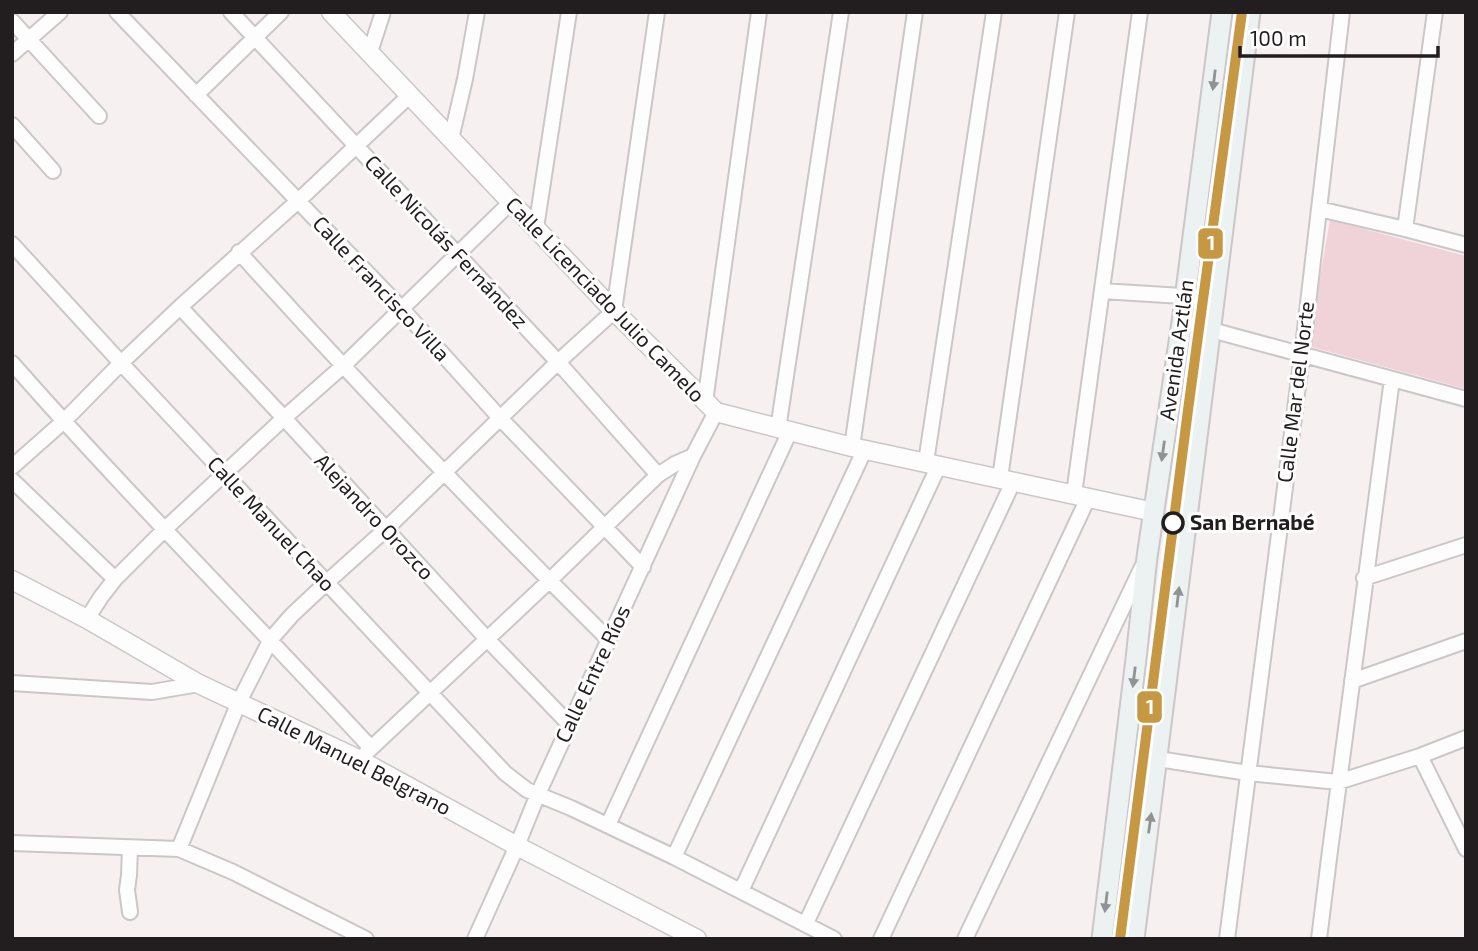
<svg xmlns="http://www.w3.org/2000/svg" width="1478" height="951" viewBox="0 0 1478 951" font-family="'Exo 2',sans-serif">
<style>
.green{fill:#f0d2d9}
.lines{fill:none;stroke-linecap:round;stroke-linejoin:round}
.minor-casing{stroke:#cbc6c7;stroke-width:18}
.tertiary-casing{stroke:#cbc6c7;stroke-width:21}
.secondary-casing{stroke:#cbc6c7;stroke-width:23}
.minor{stroke:#fefdfd;stroke-width:14}
.tertiary{stroke:#fefdfd;stroke-width:18}
.secondary{stroke:#ecf1f1;stroke-width:19}
.metro-1-casing{stroke:#fff;stroke-width:16}
.metro-1{stroke:#c79843;stroke-width:10}
.oneway{fill:#919292}
.stop-dot{fill:#fff;stroke:#221e1f;stroke-width:3.5}
.labels{text-anchor:middle;stroke-width:6;stroke-linejoin:round;paint-order:stroke}
.street-label{font-size:21px;fill:#221e1f;stroke:#fff}
.stop-label{font-size:21px;font-weight:bold;fill:#221e1f;stroke:#fff;text-anchor:start}
.line-badge{stroke:#fff;stroke-width:2.5}
.badge-label{font-size:19px;text-anchor:middle;font-weight:bold;fill:#fff}
</style>
<rect width="100%" height="100%" fill="#f7f0f1"/>
<path class="green" d="M 1330,220 L 1466,256 L 1466,389 L 1308,346 Z"/>
<g class="lines">
<defs>
<path id="minor" d="M 117,12 L 324,228 L 402,309 L 500,418 L 643,567
M 231,12 L 558,362 L 658,475
M 12,21 L 99,116
M 370,52 L 383,12
M 12,54 L 60,12
M 196,95 L 281,12
M 12,125 L 53,171
M 451,139 L 465,79 L 477,12
M 1319,209 L 1405,229 L 1466,245
M 536,228 L 569,12
M 1405,229 L 1435,12
M 12,244 L 121,363 L 505,773 L 527,790 L 571,808 L 674,857 L 834,939
M 239,252 C 359,385 482,514 609,640
M 1102,291 L 1214,298
M 180,307 L 284,418 L 487,639 L 570,725
M 1182,322 L 1466,399
M 12,363 C 128,495 252,619 371,748
M 705,402 L 759,12
M 778,429 L 841,12
M 852,447 L 915,12
M 926,462 L 994,12
M 12,467 L 64,421 L 121,363 L 180,307 L 298,201 L 410,95
M 1000,478 L 1067,12
M 12,480 L 115,579
M 1074,494 L 1140,12
M 1364,578 L 1466,545
M 87,619 L 101,597 L 115,579 L 165,529 L 284,418 L 343,366 L 510,203
M 1352,681 L 1466,641
M 12,683 L 152,692 L 199,684
M 366,753 L 549,581 L 658,475 L 675,464 L 693,456
M 1420,756 L 1466,849
M 1158,759 L 1248,773 L 1338,782 L 1420,756 L 1466,738
M 608,825 L 790,431
M 12,843 L 179,849 L 233,872 L 366,939
M 179,849 L 239,702 L 271,639 L 292,615 L 326,583 L 385,530 L 558,362 L 614,311 L 657,12
M 674,857 L 865,449
M 741,891 L 939,465
M 130,912 L 127,890 L 129,875 L 130,848
M 806,923 L 1013,482
M 475,939 L 517,846 L 538,794 L 693,456 L 716,412
M 881,939 L 1088,498
M 965,939 L 1142,567
M 1227,939 L 1302,355 L 1342,12
M 1319,939 C 1342,752 1366,565 1392,379"/>
<path id="tertiary" d="M 331,12 L 614,311 L 716,412 L 852,447 L 1154,512
M 12,580 L 87,619 L 199,684 L 358,759 L 517,846 L 697,939"/>
<path id="secondary" d="M 1102,939 L 1136,659 L 1147,557 L 1182,322 L 1222,12
M 1134,939 C 1175,630 1210,321 1250,12"/>
</defs>
<use href="#minor" class="minor-casing"/>
<use href="#tertiary" class="tertiary-casing"/>
<use href="#secondary" class="secondary-casing"/>
<use href="#minor" class="minor"/>
<use href="#tertiary" class="tertiary"/>
<use href="#secondary" class="secondary"/>
<defs>
<path id="metro-1" d="M 1120,939 L 1188,410 L 1242,12"/>
</defs>
<use href="#metro-1" class="metro-1-casing"/>
<use href="#metro-1" class="metro-1"/>
</g>
<defs><path id="oneway-solid" d="M-6-.8H1V-3.2L6.5 0L1 3.2V.8H-6Z" transform="scale(1.75)"/></defs>
<g class="oneway">
<use href="#oneway-solid" transform="translate(1214 80) rotate(97)"/>
<use href="#oneway-solid" transform="translate(1163 451) rotate(98)"/>
<use href="#oneway-solid" transform="translate(1178 597) rotate(-83)"/>
<use href="#oneway-solid" transform="translate(1134 677) rotate(97)"/>
<use href="#oneway-solid" transform="translate(1150 823) rotate(-82)"/>
<use href="#oneway-solid" transform="translate(1106 902) rotate(97)"/>
</g>
<circle class="stop-dot" cx="1173" cy="523" r="10"/>
<g class="labels">
<g class="street-label">
<text transform="translate(446 242) rotate(47)" y="7">Calle Nicolás Fernández</text>
<text transform="translate(381 289) rotate(47)" y="7">Calle Francisco Villa</text>
<text transform="translate(605 300) rotate(46)" y="7">Calle Licenciado Julio Camelo</text>
<text transform="translate(1177 350) rotate(-82)" y="7">Avenida Aztlán</text>
<text transform="translate(1296 392) rotate(-83)" y="7">Calle Mar del Norte</text>
<text transform="translate(374 517) rotate(47)" y="7">Alejandro Orozco</text>
<text transform="translate(271 524) rotate(47)" y="7">Calle Manuel Chao</text>
<text transform="translate(593 674) rotate(-65)" y="7">Calle Entre Ríos</text>
<text transform="translate(354 761) rotate(27)" y="7">Calle Manuel Belgrano</text>
</g>
<g class="stop-label">
<text x="1190" y="530">San Bernabé</text>
</g>
</g>
<g class="line-badge">
<rect x="1197" y="227" width="27" height="33" rx="7" fill="#c79843"/>
<rect x="1136" y="690" width="27" height="34" rx="7" fill="#c79843"/>
</g>
<g class="badge-label">
<text x="1211" y="250">1</text>
<text x="1150" y="714">1</text>
</g>
<rect width="1478" height="951" fill="none" stroke="#221e1f" stroke-width="28"/>
<path d="M1240 46v10h198v-10" fill="none" stroke="#221e1f" stroke-width="3.5"/>
<text x="1250" y="46" font-size="21" fill="#221e1f" stroke="#ffffff" stroke-width="5" paint-order="stroke">100 m</text>
</svg>
